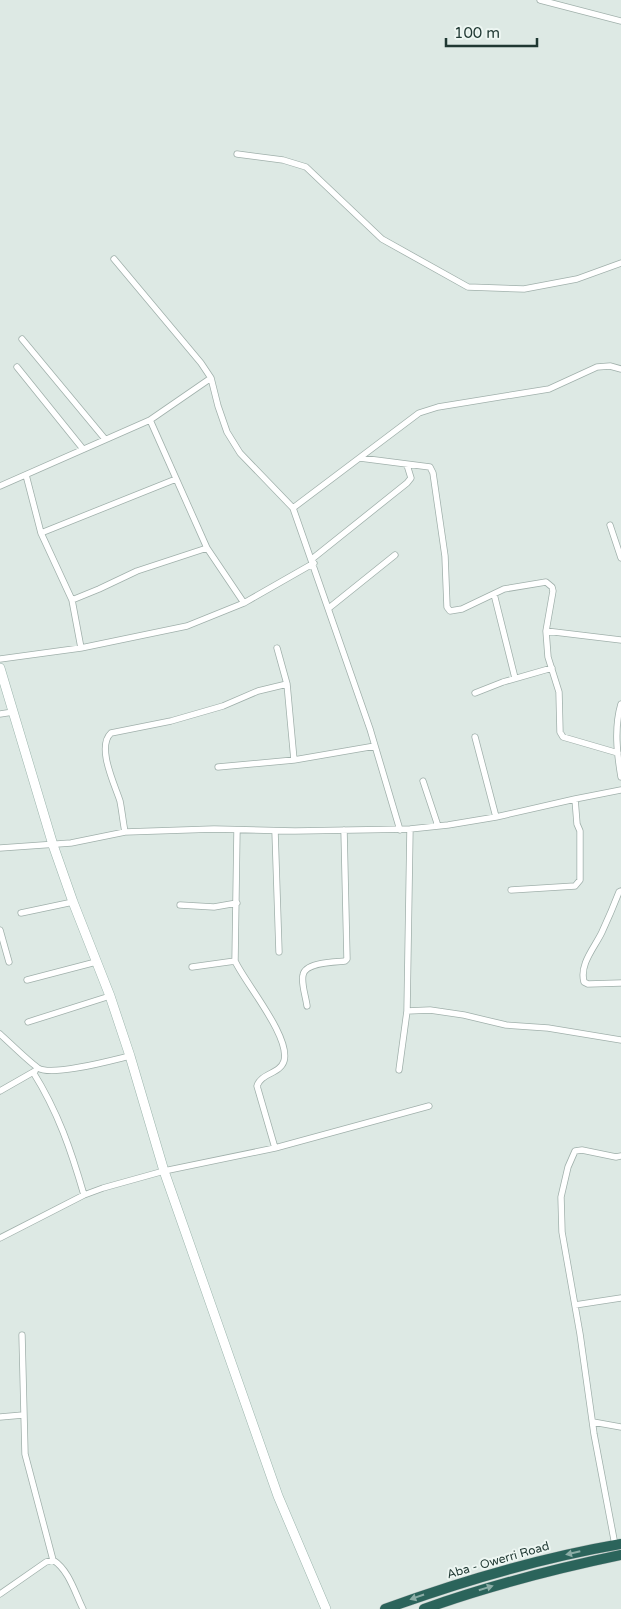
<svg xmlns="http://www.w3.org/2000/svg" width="621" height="1609" viewBox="0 0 621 1609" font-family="'Varela Round',sans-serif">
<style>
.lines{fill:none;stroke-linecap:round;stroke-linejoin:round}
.street-casing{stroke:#a0b0ab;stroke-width:7}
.secondary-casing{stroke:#9cb5ad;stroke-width:10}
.highway-casing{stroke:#bcc3c2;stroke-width:11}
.street{stroke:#fff;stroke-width:5.5}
.secondary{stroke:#fff;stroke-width:9}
.highway{stroke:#2b645b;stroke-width:10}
.oneway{fill:#8cada6}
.labels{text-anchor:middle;stroke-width:4;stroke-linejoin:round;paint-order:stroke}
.street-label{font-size:12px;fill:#1f3832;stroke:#edf6f2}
</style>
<rect width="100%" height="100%" fill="#dde9e4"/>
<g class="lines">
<defs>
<path id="street" d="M 540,0 L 621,21
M 237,154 L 283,160 L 306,167 L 382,239 L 468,287 L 524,289 L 577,279 L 621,263
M 114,259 L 201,363 L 211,378 L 218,406 L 227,432 L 240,453 L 293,508 L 370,729 L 400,830
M 22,339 L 105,439
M 17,367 L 83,449
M 150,420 L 207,548 L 244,603
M 360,458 L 430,467 L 433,473 L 445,556 L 447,607 L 450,611 L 462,609 L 504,589 L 546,582 L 552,587 L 553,591 L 546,631
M 26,475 L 41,533 L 72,600 L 81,648
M 0,486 L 150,420 L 211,378
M 293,508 L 419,413 L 438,407 L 549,389 L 597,367 L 610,366 L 621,369
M 610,525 L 621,558
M 41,533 L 176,479
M 312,559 L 407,483 L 411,478 L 407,465
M 494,594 L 515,678
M 72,600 L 99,589 L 137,571 L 207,548
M 329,608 L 395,555
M 277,648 L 287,684 L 294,760
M 0,659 L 81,648 L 187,626 L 244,603 L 314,563
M 475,693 L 503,682 L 552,668
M 621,704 C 614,728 617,753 621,777
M 0,714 L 13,712
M 475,737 L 496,817
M 618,753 L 563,737 L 560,732 L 559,692 L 548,657 L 546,631 L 621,640
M 218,767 L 294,760 L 375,746
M 423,781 L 438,826
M 237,830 L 235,961 C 245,983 291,1037 284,1061 C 280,1074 261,1073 257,1086 L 275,1148
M 275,831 L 279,952
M 125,832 C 123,822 122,811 120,801 C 115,785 96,747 111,733 L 171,721 L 223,706 L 258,691 L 287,684
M 0,848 L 71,843 L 125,832 L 214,829 L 295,831 L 410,829 L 448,825 L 496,817 L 575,799 L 621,790
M 511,890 L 575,886 L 580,880 L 580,831 L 577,824 L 575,799
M 621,891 L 619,892 C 614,905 608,919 602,932 C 595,947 579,964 584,982 L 588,984 L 621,983
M 180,905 L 214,907 L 237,903
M 21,913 L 73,902
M 0,930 L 9,962
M 192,967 L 235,961
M 27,980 L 96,962
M 307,1006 C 306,997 301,984 303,975 C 305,962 335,962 345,961 L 347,959 L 344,830
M 407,1011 L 430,1010 L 464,1015 L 506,1025 L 548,1028 L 621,1040
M 28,1022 L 110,996
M 0,1034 C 11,1044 27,1060 38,1068 C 52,1077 113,1060 130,1056
M 399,1070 L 407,1011 L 410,829
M 33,1072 C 58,1112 71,1150 84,1195
M 0,1091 L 35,1071
M 0,1238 L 84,1195 L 103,1188 L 164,1171 L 275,1148 L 429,1106
M 575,1305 L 621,1298
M 22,1335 L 25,1454 L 53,1560
M 0,1417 L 23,1415
M 593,1422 L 621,1427
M 615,1545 L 594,1434 L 580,1334 L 562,1232 L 561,1197 L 568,1167 L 575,1151 L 582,1150 L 616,1157 L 621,1156
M 0,1594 L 46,1562 L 53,1560 C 69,1570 75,1593 83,1609"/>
<path id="secondary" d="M 0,668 L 53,845 L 73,902 L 110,996 L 130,1056 L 164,1171 L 278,1496 L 326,1609"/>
<path id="highway" d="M 385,1609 C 462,1581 540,1558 621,1544
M 424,1609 C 488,1586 554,1569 621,1555"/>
</defs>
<use href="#street" class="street-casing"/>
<use href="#secondary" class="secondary-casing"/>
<use href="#highway" class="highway-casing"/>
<use href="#street" class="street"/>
<use href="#secondary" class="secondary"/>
<use href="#highway" class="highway"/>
</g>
<defs><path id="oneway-solid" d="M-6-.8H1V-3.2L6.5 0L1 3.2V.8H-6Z" transform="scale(1.25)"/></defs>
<g class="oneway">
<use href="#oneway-solid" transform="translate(573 1553) rotate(167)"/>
<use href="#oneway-solid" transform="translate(486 1588) rotate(-17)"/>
<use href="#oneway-solid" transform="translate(417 1597) rotate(161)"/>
</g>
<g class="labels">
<g class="street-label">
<text transform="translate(498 1560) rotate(-16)" y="4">Aba - Owerri Road</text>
</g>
</g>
<path d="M446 38v8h91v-8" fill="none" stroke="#1f3832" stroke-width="2.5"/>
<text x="454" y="38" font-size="15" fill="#1f3832" stroke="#edf6f2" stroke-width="4" paint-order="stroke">100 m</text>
</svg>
